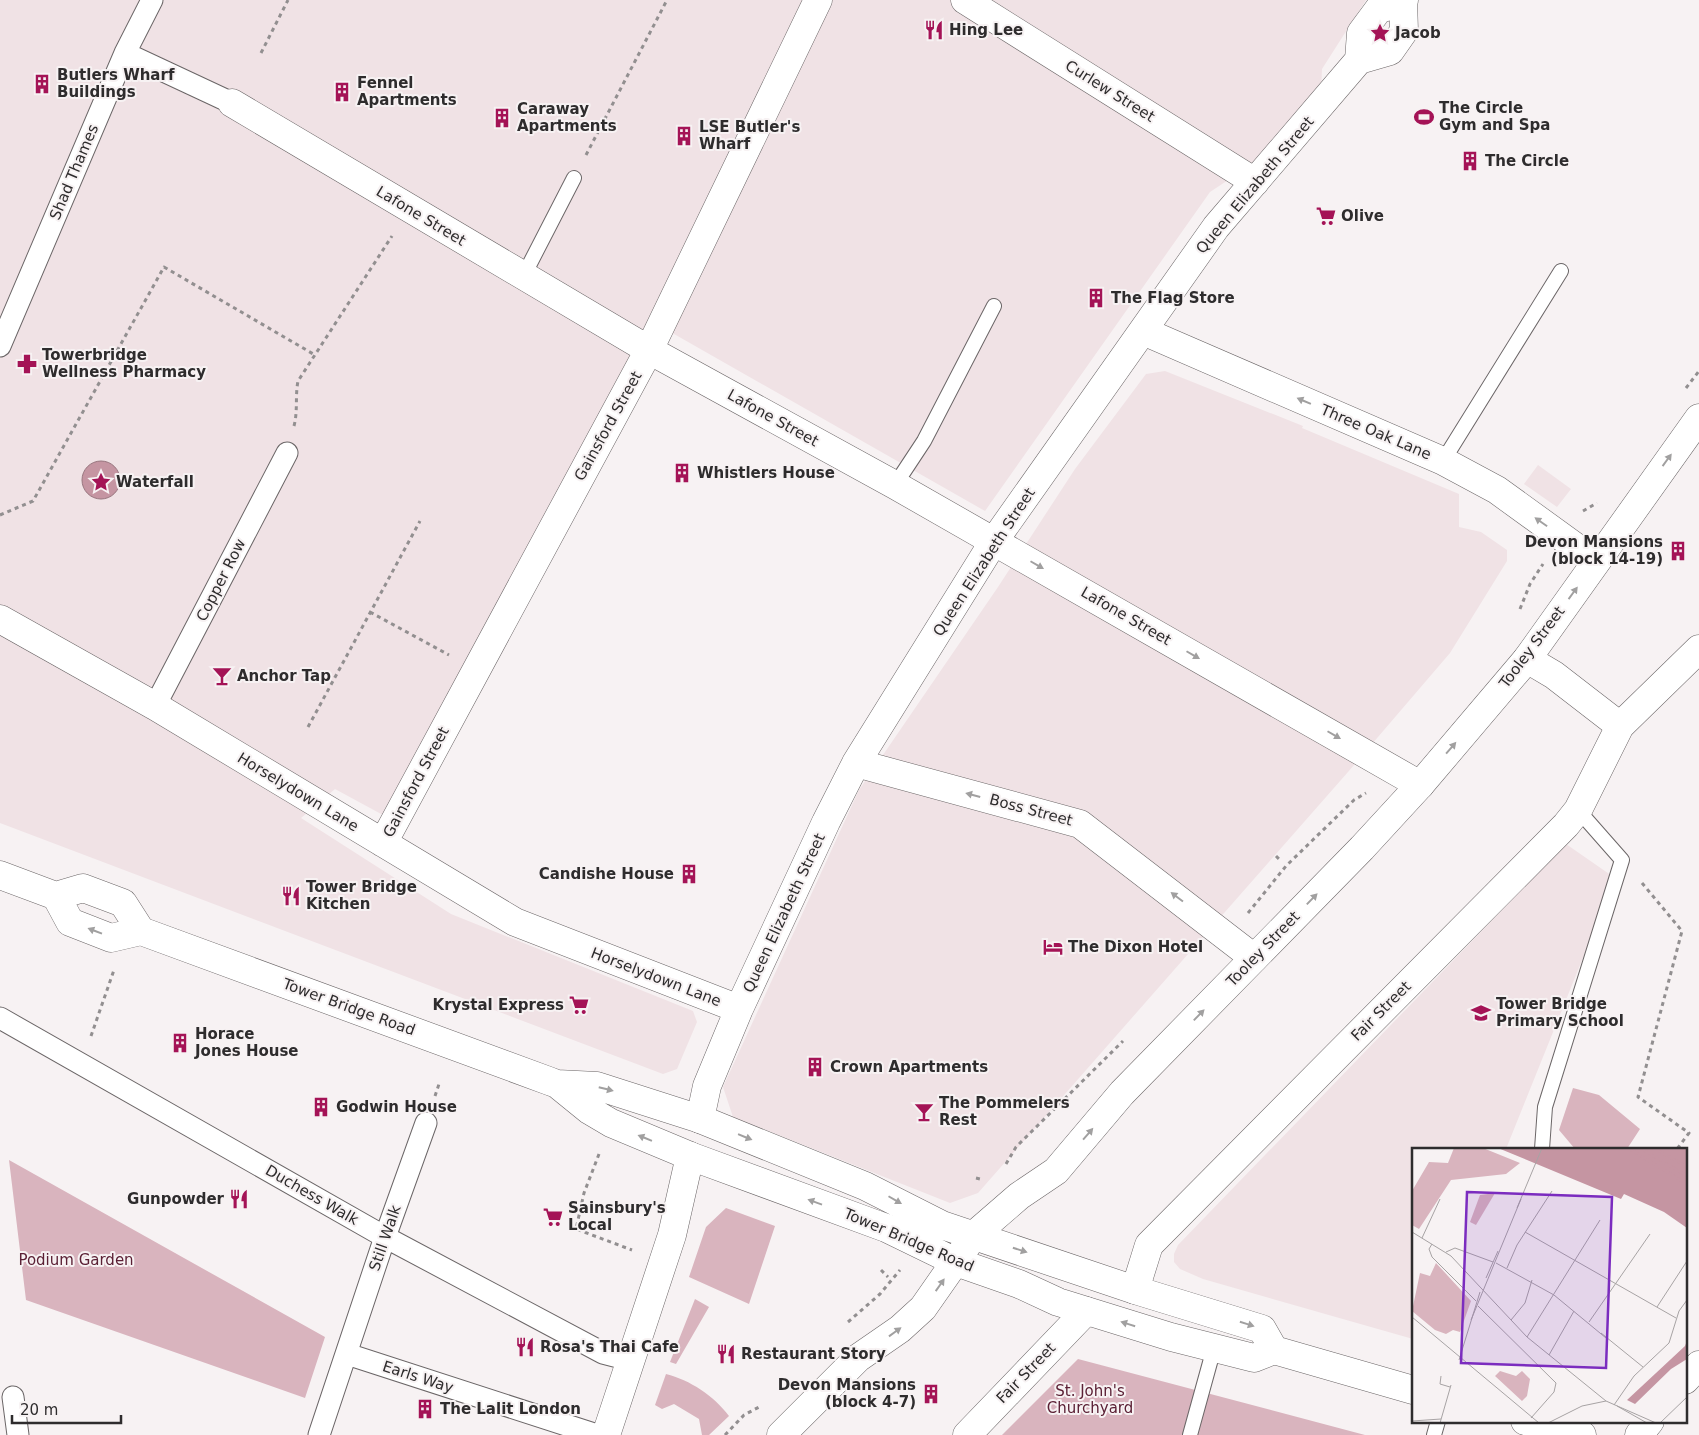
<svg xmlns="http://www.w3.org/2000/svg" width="1699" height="1435" viewBox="0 0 1699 1435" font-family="'DejaVu Sans',sans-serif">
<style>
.built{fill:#f0e2e5}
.green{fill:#d9b4be}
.water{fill:#c595a2;stroke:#98767f}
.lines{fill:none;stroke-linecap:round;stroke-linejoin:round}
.service-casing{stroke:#6b6667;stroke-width:16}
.pedestrian-casing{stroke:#6b6667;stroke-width:23}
.minor-casing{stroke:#6b6667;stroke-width:29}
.primary-casing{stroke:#6b6667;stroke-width:29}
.trunk-casing{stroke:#6b6667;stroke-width:29}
.path{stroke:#928f90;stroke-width:3;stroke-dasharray:4 4;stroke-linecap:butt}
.service{stroke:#fff;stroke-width:14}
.pedestrian{stroke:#fff;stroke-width:21}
.minor{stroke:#fff;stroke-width:28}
.primary{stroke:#fff;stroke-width:28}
.trunk{stroke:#fff;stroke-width:28}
.oneway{fill:#a1a0a0}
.labels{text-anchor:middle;stroke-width:4;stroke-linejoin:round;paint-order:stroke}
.poi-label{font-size:15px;font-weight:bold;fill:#2e2c2d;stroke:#f7f2f3;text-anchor:start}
.street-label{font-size:15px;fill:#2e2c2d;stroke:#f7f2f3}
.park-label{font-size:15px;fill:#5b2035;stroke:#f7f2f3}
.inset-river{fill:none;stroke:#c595a2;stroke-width:2.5}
.inset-road{fill:none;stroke:#a7a3a4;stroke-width:1}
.view{fill:#7b2cbf;fill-opacity:0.15;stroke:#7b2cbf;stroke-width:2.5}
.inset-edge{fill:none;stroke:#2e2c2d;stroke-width:2.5}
</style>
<rect width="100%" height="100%" fill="#f7f2f3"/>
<path class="built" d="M 0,0 L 1366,0 L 1322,69 L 1321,92 L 1269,153 L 1210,192 L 985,511 L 653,322 L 394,821 L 335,789 L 301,818 L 451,914 L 693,1011 L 697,1022 L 677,1069 L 663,1074 L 0,823 Z
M 1165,371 L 1303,426 L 1302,428 L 1459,494 L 1459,527 L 1481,532 L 1507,550 L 1507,561 L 1450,653 L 1348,772 L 978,1193 L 950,1203 L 733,1117 L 723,1087 L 859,790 L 998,587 L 1075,469 L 1146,374 Z
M 1538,465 L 1571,489 L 1557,507 L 1524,484 Z
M 1566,844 L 1615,878 L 1506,1149 L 1413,1149 L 1413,1339 L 1203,1279 L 1180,1269 L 1174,1262 L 1174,1254 L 1178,1245 Z"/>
<path class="green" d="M 1573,1088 L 1599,1095 L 1640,1129 L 1627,1149 L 1575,1149 L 1559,1130 Z
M 9,1160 L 325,1337 L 305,1398 L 26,1300 Z
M 726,1208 L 775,1226 L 749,1304 L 689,1277 L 706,1227 Z
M 695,1299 L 709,1307 L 676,1364 L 670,1362 Z
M 1078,1359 L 1365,1435 L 1002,1435 Z
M 666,1374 C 690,1380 714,1396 729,1416 L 709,1435 L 702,1435 L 699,1419 L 674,1404 L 662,1409 L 655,1405 Z"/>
<path class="water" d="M82 480a19 19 0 1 1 38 0a19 19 0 1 1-38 0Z"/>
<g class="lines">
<defs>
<path id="service" d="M 523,277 L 574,178
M 1443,461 L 1561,271
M 895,485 L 924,441 L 994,306
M 1542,1149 L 1545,1107 L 1622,860 L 1578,810
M 1190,1435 L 1214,1348
M 1434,1435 L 1438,1421"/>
<path id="pedestrian" d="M 125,53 L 232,103
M 0,346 L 125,53 L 152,0
M 155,706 L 287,453
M 0,1018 L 385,1237 L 603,1353 L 630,1360
M 347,1354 L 597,1435
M 13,1397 L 18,1435
M 319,1435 L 385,1237 L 426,1123"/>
<path id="minor" d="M 965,0 L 1255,182
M 1359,60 L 1361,33 L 1378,10 L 1404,0
M 232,103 L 649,350 L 895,485 L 1420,785
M 1143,331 L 1443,461 L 1497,490 L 1595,561
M 0,619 L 155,706 L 515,922 L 739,1009
M 1527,659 L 1554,675 L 1620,726
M 856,763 L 1080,824 L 1254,958
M 383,843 L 649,350 L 818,0
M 700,1119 L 707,1086 L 739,1009 L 826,822 L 856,763 L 994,541 L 1216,227 L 1359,60 L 1390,51 L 1404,31 L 1403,1
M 1135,1290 L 1149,1245 L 1566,825 L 1578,810 L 1620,726 L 1699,649
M 967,1435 L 1086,1311"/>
<path id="primary" d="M 1685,1380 L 1699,1365
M 606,1435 L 672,1235 L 690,1156
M 781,1435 L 858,1358 L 900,1329 L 923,1308 L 974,1235 L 1019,1196 L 1056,1171 L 1122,1093 L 1362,848 L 1420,785 L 1527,659 L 1699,418
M 1639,1435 L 1650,1421"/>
<path id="trunk" d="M 0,875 L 56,896 L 83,888 L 123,903 L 141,931
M 56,896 L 70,922 L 111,938 L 141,931 L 549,1081 L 557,1084 L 597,1086 L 700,1119 L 865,1186 L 942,1225 L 1135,1290 L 1262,1329 L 1274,1350
M 557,1084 L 589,1110 L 611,1123 L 690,1156 L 886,1228 L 956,1262 L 1019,1284 L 1058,1302 L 1171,1337 L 1254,1358 L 1274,1350 L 1413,1390
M 1525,1421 L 1582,1435"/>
</defs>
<use href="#service" class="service-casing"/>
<use href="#pedestrian" class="pedestrian-casing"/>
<use href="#minor" class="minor-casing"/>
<use href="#primary" class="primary-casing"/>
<use href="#trunk" class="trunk-casing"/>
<path class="path" d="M 261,53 L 288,0
M 586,155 L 667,0
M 1686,388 L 1699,371
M 294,426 C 298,411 295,396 298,381 L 392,236
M 1583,511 L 1597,503
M 0,515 L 33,501 L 164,267 L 315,355
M 1520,609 L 1530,584 L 1543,564
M 370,612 L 449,655
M 308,727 L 420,521
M 1276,856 L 1279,859
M 1642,883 L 1682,931 L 1638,1097 L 1689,1133 L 1677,1149
M 1248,913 L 1286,866 L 1354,800 L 1366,793
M 91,1036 L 114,970
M 435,1096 L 439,1084
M 599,1154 L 584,1193 L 576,1229 L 632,1250
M 1006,1164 L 1016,1147 L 1123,1041
M 976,1178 L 980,1179
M 881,1270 L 888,1277
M 848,1322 L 880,1294 L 900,1270
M 725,1435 L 744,1415 L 761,1406"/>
<use href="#service" class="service"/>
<use href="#pedestrian" class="pedestrian"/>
<use href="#minor" class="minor"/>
<use href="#primary" class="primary"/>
<use href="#trunk" class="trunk"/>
</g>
<defs><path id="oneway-solid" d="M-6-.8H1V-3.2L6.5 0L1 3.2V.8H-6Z" transform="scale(1.25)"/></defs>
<g class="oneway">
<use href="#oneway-solid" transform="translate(1304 401) rotate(-157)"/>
<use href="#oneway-solid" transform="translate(1667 460) rotate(-54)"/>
<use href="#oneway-solid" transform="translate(1541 522) rotate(-145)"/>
<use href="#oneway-solid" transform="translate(1037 565) rotate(30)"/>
<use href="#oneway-solid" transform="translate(1573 593) rotate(-54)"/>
<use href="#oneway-solid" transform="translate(1193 655) rotate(30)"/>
<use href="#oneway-solid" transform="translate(1334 735) rotate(30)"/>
<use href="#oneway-solid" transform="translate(1451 748) rotate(-49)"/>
<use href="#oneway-solid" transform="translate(973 795) rotate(-165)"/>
<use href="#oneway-solid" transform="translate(1177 897) rotate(-143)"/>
<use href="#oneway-solid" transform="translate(1312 899) rotate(-46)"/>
<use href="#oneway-solid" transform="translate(95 931) rotate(-159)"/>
<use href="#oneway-solid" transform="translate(1199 1015) rotate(-46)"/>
<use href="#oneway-solid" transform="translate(606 1089) rotate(14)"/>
<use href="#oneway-solid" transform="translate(1088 1134) rotate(-49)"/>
<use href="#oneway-solid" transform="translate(745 1137) rotate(22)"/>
<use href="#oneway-solid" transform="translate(645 1138) rotate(-158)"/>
<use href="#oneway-solid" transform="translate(895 1200) rotate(30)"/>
<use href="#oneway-solid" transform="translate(815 1202) rotate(-160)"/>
<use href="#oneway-solid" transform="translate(1020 1250) rotate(18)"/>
<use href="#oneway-solid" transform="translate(940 1285) rotate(-55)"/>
<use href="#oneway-solid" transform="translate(1128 1324) rotate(-163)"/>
<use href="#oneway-solid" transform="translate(1247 1324) rotate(18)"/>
<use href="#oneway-solid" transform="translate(895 1332) rotate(-36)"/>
</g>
<defs>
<symbol id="restaurant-bare" viewBox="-9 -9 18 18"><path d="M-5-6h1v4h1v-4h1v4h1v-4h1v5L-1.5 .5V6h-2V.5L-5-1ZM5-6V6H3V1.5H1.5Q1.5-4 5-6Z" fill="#a41356" stroke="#f7f2f3" stroke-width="2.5" paint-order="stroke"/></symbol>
<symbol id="sight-bare" viewBox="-9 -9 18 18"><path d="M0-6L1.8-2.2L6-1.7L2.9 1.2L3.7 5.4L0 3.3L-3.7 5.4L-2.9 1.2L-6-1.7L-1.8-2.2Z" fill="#a41356" stroke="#f7f2f3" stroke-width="2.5" paint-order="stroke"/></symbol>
<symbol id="building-bare" viewBox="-9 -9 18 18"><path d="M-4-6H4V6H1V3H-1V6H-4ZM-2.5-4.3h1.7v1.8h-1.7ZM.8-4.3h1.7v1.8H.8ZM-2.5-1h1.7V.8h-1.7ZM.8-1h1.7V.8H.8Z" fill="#a41356" stroke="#f7f2f3" stroke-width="2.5" paint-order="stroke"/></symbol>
<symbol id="stadium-bare" viewBox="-9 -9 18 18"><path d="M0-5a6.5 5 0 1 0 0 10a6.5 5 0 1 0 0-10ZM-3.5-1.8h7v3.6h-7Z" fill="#a41356" stroke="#f7f2f3" stroke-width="2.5" paint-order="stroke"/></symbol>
<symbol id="supermarket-bare" viewBox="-9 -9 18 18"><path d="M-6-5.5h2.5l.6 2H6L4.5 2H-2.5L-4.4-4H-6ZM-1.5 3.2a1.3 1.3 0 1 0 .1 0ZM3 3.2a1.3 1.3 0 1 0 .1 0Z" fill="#a41356" stroke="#f7f2f3" stroke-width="2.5" paint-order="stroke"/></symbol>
<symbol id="pharmacy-bare" viewBox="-9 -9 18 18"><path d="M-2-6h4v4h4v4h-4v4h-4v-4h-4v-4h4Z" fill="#a41356" stroke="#f7f2f3" stroke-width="2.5" paint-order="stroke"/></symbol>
<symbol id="bar-bare" viewBox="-9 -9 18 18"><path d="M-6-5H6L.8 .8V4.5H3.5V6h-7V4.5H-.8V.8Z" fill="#a41356" stroke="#f7f2f3" stroke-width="2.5" paint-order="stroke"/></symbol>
<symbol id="hotel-bare" viewBox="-9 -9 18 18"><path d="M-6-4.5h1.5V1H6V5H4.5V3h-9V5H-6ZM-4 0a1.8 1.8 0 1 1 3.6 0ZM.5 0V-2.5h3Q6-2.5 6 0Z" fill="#a41356" stroke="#f7f2f3" stroke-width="2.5" paint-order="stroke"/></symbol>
<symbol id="school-bare" viewBox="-9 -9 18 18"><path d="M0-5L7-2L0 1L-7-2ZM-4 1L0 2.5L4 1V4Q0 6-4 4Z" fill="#a41356" stroke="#f7f2f3" stroke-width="2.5" paint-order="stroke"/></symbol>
</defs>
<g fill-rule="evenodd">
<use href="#restaurant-bare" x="920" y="16" width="28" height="28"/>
<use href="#sight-bare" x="1366" y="19" width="28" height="28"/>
<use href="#building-bare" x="28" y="70" width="28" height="28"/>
<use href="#building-bare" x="328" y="78" width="28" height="28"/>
<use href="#stadium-bare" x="1410" y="103" width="28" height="28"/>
<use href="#building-bare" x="488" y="104" width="28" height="28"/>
<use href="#building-bare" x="670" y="122" width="28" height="28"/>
<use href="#building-bare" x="1456" y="147" width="28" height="28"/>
<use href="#supermarket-bare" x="1312" y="202" width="28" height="28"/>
<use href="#building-bare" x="1082" y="284" width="28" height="28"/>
<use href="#pharmacy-bare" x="13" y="350" width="28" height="28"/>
<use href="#building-bare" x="668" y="459" width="28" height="28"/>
<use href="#sight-bare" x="87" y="468" width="28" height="28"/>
<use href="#building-bare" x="1664" y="537" width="28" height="28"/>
<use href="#bar-bare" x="208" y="662" width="28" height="28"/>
<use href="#building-bare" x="675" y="860" width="28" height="28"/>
<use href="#restaurant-bare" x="277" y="882" width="28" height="28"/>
<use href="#hotel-bare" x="1039" y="933" width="28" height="28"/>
<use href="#supermarket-bare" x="565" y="991" width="28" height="28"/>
<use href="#school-bare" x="1467" y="999" width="28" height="28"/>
<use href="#building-bare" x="166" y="1029" width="28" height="28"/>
<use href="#building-bare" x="801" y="1053" width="28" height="28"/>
<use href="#building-bare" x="307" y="1093" width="28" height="28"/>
<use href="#bar-bare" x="910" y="1098" width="28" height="28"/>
<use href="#restaurant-bare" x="225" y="1185" width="28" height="28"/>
<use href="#supermarket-bare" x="539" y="1203" width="28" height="28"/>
<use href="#restaurant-bare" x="511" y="1333" width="28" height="28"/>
<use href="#restaurant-bare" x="712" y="1340" width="28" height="28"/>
<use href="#building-bare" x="917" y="1380" width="28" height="28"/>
<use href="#building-bare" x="411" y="1395" width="28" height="28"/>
</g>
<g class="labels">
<g class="poi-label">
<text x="949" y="35">Hing Lee</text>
<text x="1395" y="38">Jacob</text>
<text x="57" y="80">Butlers Wharf<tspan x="57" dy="17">Buildings</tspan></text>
<text x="357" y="88">Fennel<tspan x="357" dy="17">Apartments</tspan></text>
<text x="1439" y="113">The Circle<tspan x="1439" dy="17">Gym and Spa</tspan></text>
<text x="517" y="114">Caraway<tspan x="517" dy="17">Apartments</tspan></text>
<text x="699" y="132">LSE Butler's<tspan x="699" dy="17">Wharf</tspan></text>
<text x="1485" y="166">The Circle</text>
<text x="1341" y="221">Olive</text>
<text x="1111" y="303">The Flag Store</text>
<text x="42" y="360">Towerbridge<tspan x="42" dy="17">Wellness Pharmacy</tspan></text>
<text x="697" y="478">Whistlers House</text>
<text x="116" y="487">Waterfall</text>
<text x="1663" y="547" text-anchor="end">Devon Mansions<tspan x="1663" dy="17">(block 14-19)</tspan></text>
<text x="237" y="681">Anchor Tap</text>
<text x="674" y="879" text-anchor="end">Candishe House</text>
<text x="306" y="892">Tower Bridge<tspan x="306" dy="17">Kitchen</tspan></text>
<text x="1068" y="952">The Dixon Hotel</text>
<text x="1496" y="1009">Tower Bridge<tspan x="1496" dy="17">Primary School</tspan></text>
<text x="564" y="1010" text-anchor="end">Krystal Express</text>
<text x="195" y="1039">Horace<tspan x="195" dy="17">Jones House</tspan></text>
<text x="830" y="1072">Crown Apartments</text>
<text x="939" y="1108">The Pommelers<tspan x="939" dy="17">Rest</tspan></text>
<text x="336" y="1112">Godwin House</text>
<text x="224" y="1204" text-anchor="end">Gunpowder</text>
<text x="568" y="1213">Sainsbury's<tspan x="568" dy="17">Local</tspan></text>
<text x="540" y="1352">Rosa's Thai Cafe</text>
<text x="741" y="1359">Restaurant Story</text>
<text x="916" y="1390" text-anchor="end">Devon Mansions<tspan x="916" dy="17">(block 4-7)</tspan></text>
<text x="440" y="1414">The Lalit London</text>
</g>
<g class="street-label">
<text transform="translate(1110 91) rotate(32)" y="5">Curlew Street</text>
<text transform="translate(74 172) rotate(-67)" y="5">Shad Thames</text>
<text transform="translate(1255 185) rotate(-50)" y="5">Queen Elizabeth Street</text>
<text transform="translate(421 216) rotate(31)" y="5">Lafone Street</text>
<text transform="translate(773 418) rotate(29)" y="5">Lafone Street</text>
<text transform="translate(608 426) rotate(-61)" y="5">Gainsford Street</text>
<text transform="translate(1376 432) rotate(23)" y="5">Three Oak Lane</text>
<text transform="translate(984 562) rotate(-57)" y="5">Queen Elizabeth Street</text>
<text transform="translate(221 580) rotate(-63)" y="5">Copper Row</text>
<text transform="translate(1126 616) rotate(30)" y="5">Lafone Street</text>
<text transform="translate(1532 647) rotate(-53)" y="5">Tooley Street</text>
<text transform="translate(416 782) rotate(-62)" y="5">Gainsford Street</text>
<text transform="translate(298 792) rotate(31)" y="5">Horselydown Lane</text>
<text transform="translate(1031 810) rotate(15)" y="5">Boss Street</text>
<text transform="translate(784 913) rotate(-65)" y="5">Queen Elizabeth Street</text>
<text transform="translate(1263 949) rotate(-46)" y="5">Tooley Street</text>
<text transform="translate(656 977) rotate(21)" y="5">Horselydown Lane</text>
<text transform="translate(349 1007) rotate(20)" y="5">Tower Bridge Road</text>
<text transform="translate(1381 1011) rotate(-45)" y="5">Fair Street</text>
<text transform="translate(312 1195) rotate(30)" y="5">Duchess Walk</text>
<text transform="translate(385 1238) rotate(-71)" y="5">Still Walk</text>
<text transform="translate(909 1240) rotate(23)" y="5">Tower Bridge Road</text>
<text transform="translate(1026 1373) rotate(-46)" y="5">Fair Street</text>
<text transform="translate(418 1377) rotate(18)" y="5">Earls Way</text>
</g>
<g class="park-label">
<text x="76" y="1265">Podium Garden</text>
<text x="1090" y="1396">St. John's<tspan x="1090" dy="17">Churchyard</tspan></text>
</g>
</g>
<g transform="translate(1412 1148)">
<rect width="275" height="275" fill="#f7f2f3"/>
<path d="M 42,0 L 71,0 L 108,15 L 94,26 L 39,32 L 7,81 L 0,77 L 0,43 L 17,14 L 36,15 ZM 83,45 L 64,77 L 58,74 L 68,47 ZM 24,115 L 59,153 L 48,184 L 41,182 L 34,186 L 23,182 L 0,163 L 8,125 L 18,128 ZM 88,223 L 104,228 L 110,223 L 118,231 L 115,248 L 110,253 L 83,228 Z" fill="#d9b4be"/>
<path d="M 86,0 L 275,0 L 275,80 L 252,64 L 212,46 L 209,51 ZM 275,193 L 275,211 L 259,221 L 223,256 L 215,252 L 273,198 Z" fill="#c595a2"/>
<path class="inset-river" d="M 216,0 L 275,36M 228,0 L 275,28M 242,0 L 275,19"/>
<path class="inset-road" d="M 105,60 L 130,0M 0,84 L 39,108 L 115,189 L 194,253 L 244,275M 113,84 L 264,170M 10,90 L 28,51M 20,96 L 17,101 L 20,109 L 64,153M 34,104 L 43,100 L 81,114M 84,115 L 142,147 L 194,190M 95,120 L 105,97 L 140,43M 74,130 L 86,103M 66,158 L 144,235 L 142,244 L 119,270M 245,159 L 275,113M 0,169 L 127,275M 59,172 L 109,51M 99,172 L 113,155 L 120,132M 177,174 L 238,86M 189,185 L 231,219M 115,189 L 188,72M 137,207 L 162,163M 47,212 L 68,144M 29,228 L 28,236 L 38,239M 202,257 L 222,228 L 257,195 L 267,163 L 275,152M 205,258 L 235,275M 0,273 L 29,271M 28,275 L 39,237M 136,275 L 170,258 L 194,253M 248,275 L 275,249"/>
<path class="view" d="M 55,44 L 200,49 L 194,220 L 49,215 Z"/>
<rect width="275" height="275" class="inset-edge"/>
</g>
<path d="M12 1415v8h109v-8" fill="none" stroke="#2e2c2d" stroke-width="2.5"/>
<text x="20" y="1415" font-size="15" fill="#2e2c2d" stroke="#f7f2f3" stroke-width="4" paint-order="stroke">20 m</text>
</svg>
